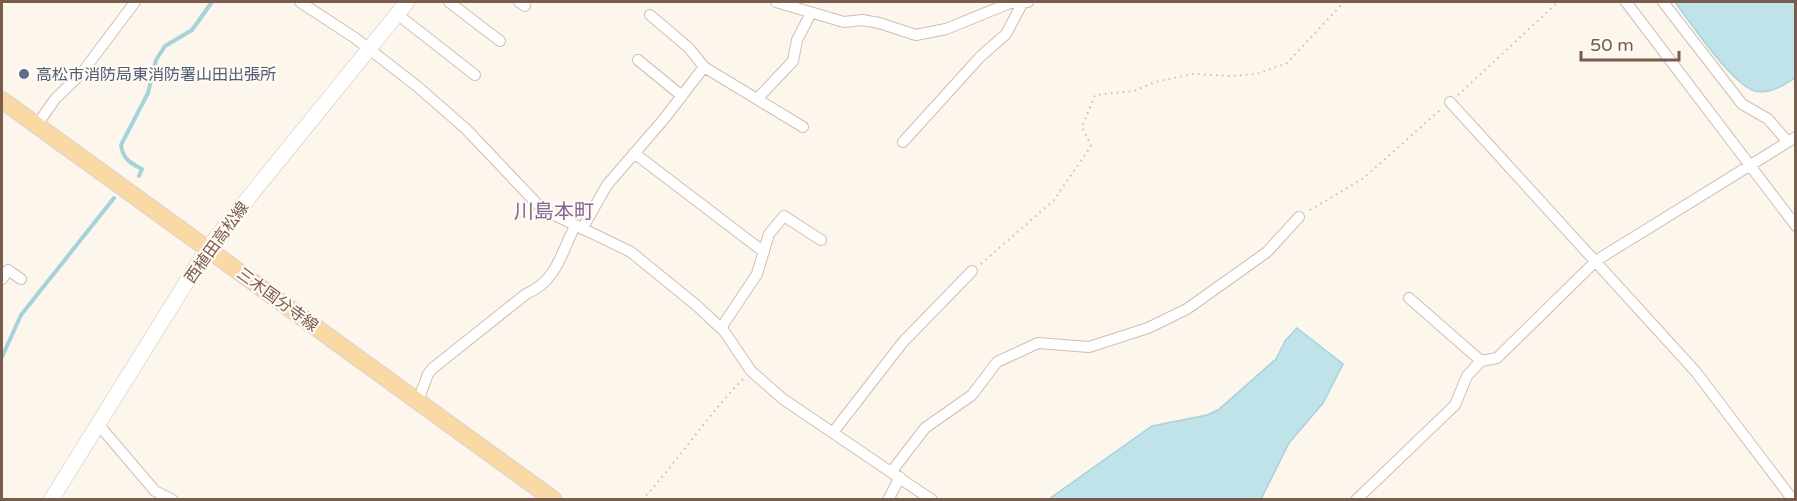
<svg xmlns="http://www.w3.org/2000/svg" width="1797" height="501" viewBox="0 0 1797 501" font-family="'Varela Round','Noto Sans JP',sans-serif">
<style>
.water{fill:#bfe3e8;stroke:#a5d3da;stroke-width:1.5}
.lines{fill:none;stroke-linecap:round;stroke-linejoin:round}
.stream{stroke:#a5d3da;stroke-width:4}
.minor-casing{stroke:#d1beb0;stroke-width:12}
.secondary-casing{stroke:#d6c0b0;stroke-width:16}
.primary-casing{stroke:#dad1cd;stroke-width:18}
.path{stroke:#d9b8a5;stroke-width:2;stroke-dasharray:1.5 4.5;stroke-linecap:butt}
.minor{stroke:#fff;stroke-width:10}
.secondary{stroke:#fff;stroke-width:15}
.primary{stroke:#fbd9a5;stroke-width:16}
.service-dot{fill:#5c6f8a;stroke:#fffaf3;stroke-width:2}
.labels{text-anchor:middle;stroke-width:4.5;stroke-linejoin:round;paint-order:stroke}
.service-label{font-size:16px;fill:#4e5e75;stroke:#fffaf3;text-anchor:start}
.street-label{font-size:16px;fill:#7a5c4d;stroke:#fffaf3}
.quarter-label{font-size:20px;fill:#846695;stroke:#fffaf3}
</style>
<rect width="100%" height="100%" fill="#fdf6ec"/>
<path class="water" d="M 1675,2 L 1795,2 L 1795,78 C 1782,86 1768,96 1752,90 C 1729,80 1691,23 1675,2 Z
M 1297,328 L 1343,364 L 1323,403 L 1289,443 L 1261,499 L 1049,499 L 1152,426 L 1207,415 L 1218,410 L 1276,359 L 1285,341 Z"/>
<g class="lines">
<path class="stream" d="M 139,176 L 142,169 C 130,163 123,159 121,145 L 148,93 L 156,60 L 165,46 L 192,30 L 212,2
M 2,357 L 21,315 L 114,198"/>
<defs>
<path id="minor" d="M 300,2 L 355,38 L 418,87 L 466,129 L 542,209 L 631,252 L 696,305 L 724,331 L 751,371 L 783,399 L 932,500
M 449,2 L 500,41
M 519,2 L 525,6
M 776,2 L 844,22 L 862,20 L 879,23 L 916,35 L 946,29 L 1010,3 L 1028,2
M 1626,2 L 1796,226
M 1663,2 L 1742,104 L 1768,119 L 1787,141
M 397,14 L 475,75
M 650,15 L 689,48 L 704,67 L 803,127
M 638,60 L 682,96
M 757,99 L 793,61 L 797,40 L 811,13
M 1450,102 L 1696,372 L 1790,496
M 37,125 L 55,99 L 81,74 L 135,2
M 903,142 L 980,57 L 1006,34 L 1022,4
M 634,153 L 764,252
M 582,229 L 607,185 L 664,119 L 704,67
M 2,279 L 8,270 L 21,279
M 1409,298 L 1481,361
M 721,328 L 757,274 L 769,234 L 784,216 L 821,240
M 418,401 L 428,374 L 433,368 L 526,294 C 557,281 561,253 575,226
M 98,424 L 155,491 L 173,500
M 834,431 L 903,342 L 972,271
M 892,471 L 925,428 L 972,395 L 997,362 L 1038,343 L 1089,347 L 1148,328 L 1187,309 L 1267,252 L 1299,217
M 888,500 L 900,477
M 1356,500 L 1455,405 L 1467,376 L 1481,361 L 1497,358 L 1597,260 L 1796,137"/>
<path id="secondary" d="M 51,500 L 207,249 L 407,2"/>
<path id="primary" d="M 2,100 L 554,500"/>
</defs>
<use href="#minor" class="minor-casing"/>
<use href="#secondary" class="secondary-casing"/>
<use href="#primary" class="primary-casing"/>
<path class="path" d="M 1458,95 L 1558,2
M 1310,210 L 1364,178 L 1440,110
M 981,264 L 1054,200 L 1091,146 L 1082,127 L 1095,95 L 1134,91 L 1155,82 L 1193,74 L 1230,76 L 1257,74 L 1287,63 L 1344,2
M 642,500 C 678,461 706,417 743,379"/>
<use href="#minor" class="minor"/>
<use href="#secondary" class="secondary"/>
<use href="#primary" class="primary"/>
</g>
<circle class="service-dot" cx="24" cy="74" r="6"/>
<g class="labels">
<g class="service-label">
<text x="36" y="80">高松市消防局東消防署山田出張所</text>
</g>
<g class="street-label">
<text transform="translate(216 242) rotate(-54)" y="6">西植田高松線</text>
<text transform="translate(278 299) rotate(36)" y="6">三木国分寺線</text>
</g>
<g class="quarter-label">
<text x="554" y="218">川島本町</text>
</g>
</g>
<rect width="1797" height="501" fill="none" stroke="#7a5c4d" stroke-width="6"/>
<path d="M1581 51v9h98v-9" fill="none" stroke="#7a5c4d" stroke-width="3"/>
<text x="1590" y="51" font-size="18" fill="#7a5c4d" stroke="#fffaf3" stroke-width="4.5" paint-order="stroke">50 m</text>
</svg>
